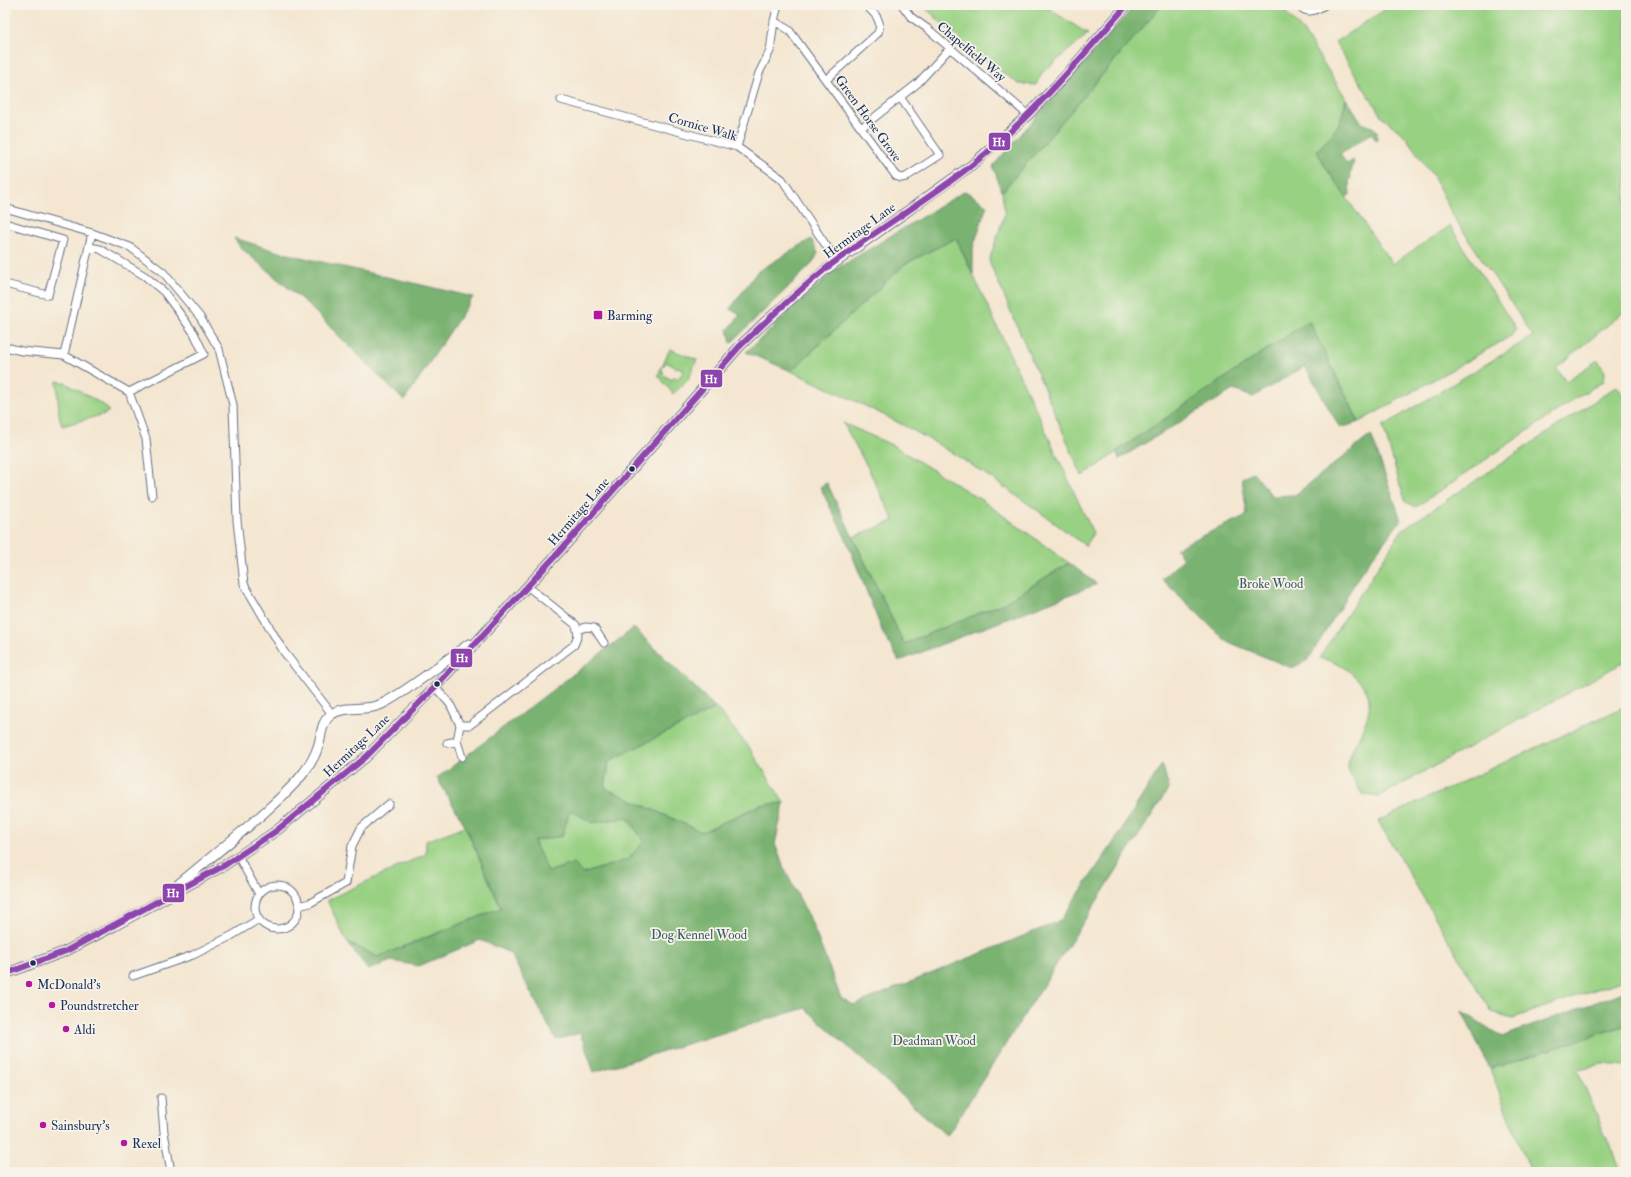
<svg xmlns="http://www.w3.org/2000/svg" width="1631" height="1177" viewBox="0 0 1631 1177" font-family="'IM FELL Double Pica',serif">
<style>
.green{fill:#99d183;stroke:#5a8070;fill-rule:evenodd}
.forest{fill:#7ab371;stroke:#4a7168;fill-rule:evenodd}
.lines{fill:none;stroke-linecap:round;stroke-linejoin:round}
.minor-casing{stroke:#676f86;stroke-width:9}
.major-casing{stroke:#676f86;stroke-width:11}
.minor{stroke:#fff;stroke-width:7}
.major{stroke:#fff;stroke-width:9}
.bus-1-casing{stroke:#f7f3e8;stroke-width:9}
.bus-1{stroke:#8e44ad;stroke-width:6}
.poi-dot{fill:#b5179e;stroke:#f7f3e8;stroke-width:1.5}
.bus-dot{fill:#1b2f5e;stroke:#f7f3e8;stroke-width:1.5}
.labels{text-anchor:middle;stroke-width:3.5;stroke-linejoin:round;paint-order:stroke}
.street-label{font-size:13px;fill:#1b2f5e;stroke:#f7f3e8}
.poi-label{font-size:13px;fill:#1b2f5e;stroke:#f7f3e8;text-anchor:start}
.park-label{font-size:13px;fill:#3a5867;stroke:#f7f3e8}
.line-badge{stroke:#f7f3e8;stroke-width:1.5}
.badge-label{font-size:11px;text-anchor:middle;font-weight:bold;fill:#fff}
</style>
<rect width="100%" height="100%" fill="#f7f3e8"/>
<filter id="ink" filterUnits="userSpaceOnUse"><feTurbulence type="fractalNoise" baseFrequency=".025" numOctaves="2"/><feDisplacementMap in="SourceGraphic" scale="8" xChannelSelector="R" yChannelSelector="G"/><feConvolveMatrix kernelMatrix="1 2 1 2 8 2 1 2 1" color-interpolation-filters="sRGB"/></filter>
<filter id="wash" filterUnits="userSpaceOnUse"><feTurbulence type="fractalNoise" baseFrequency=".012" numOctaves="4" result="noise"/><feDisplacementMap in="SourceGraphic" scale="16" xChannelSelector="R" yChannelSelector="G"/><feGaussianBlur stdDeviation="0.9" result="paint"/><feColorMatrix in="noise" values="0 0 0 0 0 0 0 0 0 0 0 0 0 0 0 0 0 1.4 0 .05"/><feComposite in="paint" operator="in"/></filter>
<g filter="url(#wash)">
<rect width="100%" height="100%" fill="#f4e6d0"/>
<path class="green" d="M 922,5 L 1013,5 L 1048,8 L 1088,34 L 1042,73 L 1036,85 L 1019,84 L 974,52 Z
M 1162,5 L 1279,5 L 1302,30 L 1346,98 L 1341,122 L 1331,136 L 1317,150 L 1322,162 L 1392,264 L 1450,226 L 1516,329 L 1511,336 L 1359,422 L 1309,321 L 1082,476 L 989,261 L 1005,213 L 1002,192 Z
M 1392,5 L 1626,5 L 1626,310 L 1556,368 L 1566,381 L 1598,360 L 1605,372 L 1604,381 L 1579,396 L 1416,507 L 1406,502 L 1401,488 L 1383,426 L 1533,336 L 1452,214 L 1435,179 L 1405,136 L 1382,117 L 1335,42 Z
M 956,238 L 1093,533 L 1086,546 C 1043,514 999,482 954,454 C 902,422 847,397 791,371 L 905,264 Z
M 670,349 L 697,360 L 688,380 L 673,394 L 658,375 ZM 666,362 L 677,368 L 678,367 L 684,370 L 678,379 L 674,376 L 672,380 L 662,374 L 664,372 L 661,370 Z
M 57,381 L 66,383 L 105,406 L 109,411 L 105,414 L 62,426 L 59,415 Z
M 1617,386 L 1626,400 L 1626,661 L 1378,797 L 1362,794 C 1358,787 1349,775 1348,767 C 1348,760 1351,755 1353,749 C 1363,727 1380,703 1360,682 C 1348,668 1337,662 1319,658 L 1402,530 Z
M 843,423 L 894,446 L 983,501 L 1069,563 L 1004,603 L 904,644 L 853,537 L 894,521 L 867,466 Z
M 1626,706 L 1626,979 L 1513,1018 L 1491,1012 L 1378,821 Z
M 716,708 L 749,747 L 784,803 L 760,805 L 702,832 L 605,788 L 609,761 Z
M 570,810 L 593,823 L 627,817 L 644,841 L 629,859 L 582,874 L 574,863 L 548,872 L 534,841 L 562,836 Z
M 465,826 L 501,908 L 377,957 L 347,942 L 327,900 L 426,854 L 426,841 Z
M 1626,1025 L 1626,1066 L 1602,1064 L 1577,1069 L 1621,1172 L 1530,1172 L 1490,1069 Z"/>
<path class="forest" d="M 1135,5 L 1162,5 L 1002,192 L 993,166 Z
M 1346,98 L 1362,123 L 1374,128 L 1377,132 L 1377,139 L 1376,141 L 1372,133 L 1340,154 L 1347,164 L 1353,160 L 1354,163 L 1351,168 L 1352,171 L 1350,173 L 1351,178 L 1349,180 L 1350,195 L 1346,197 L 1322,162 L 1317,150 C 1335,134 1342,122 1346,98 Z
M 965,191 L 987,205 L 973,248 L 973,274 L 956,238 L 905,264 L 791,371 L 746,352 L 836,269 Z
M 234,238 L 279,252 L 473,297 L 404,401 L 306,303 L 241,248 Z
M 811,239 L 818,253 L 813,263 L 731,343 L 728,330 L 740,315 L 730,309 L 757,272 Z
M 1309,321 L 1359,422 L 1340,428 L 1305,366 L 1253,397 L 1233,390 L 1119,459 L 1117,451 Z
M 1371,435 L 1401,520 L 1364,568 L 1308,660 L 1292,668 L 1226,641 L 1162,579 L 1183,559 L 1176,548 L 1247,515 L 1242,478 L 1253,472 L 1272,496 L 1295,495 Z
M 827,483 L 904,644 L 1004,603 L 1069,563 L 1097,584 L 899,661 L 883,633 L 846,539 L 820,487 Z
M 634,628 L 716,708 L 609,761 L 605,788 L 702,832 L 760,805 L 784,803 L 775,844 L 784,868 L 811,921 L 841,998 L 854,1005 L 1060,921 L 1112,845 L 1162,764 L 1169,788 L 947,1136 L 805,1008 L 594,1072 L 580,1033 L 556,1040 L 510,953 L 480,940 L 419,966 L 391,961 L 368,970 L 347,942 L 378,957 L 501,908 L 466,827 L 437,778 ZM 570,810 L 593,823 L 627,817 L 644,841 L 629,859 L 582,874 L 574,863 L 548,872 L 534,841 L 562,836 Z
M 1626,991 L 1626,1025 L 1490,1069 L 1462,1011 L 1502,1037 Z"/>
</g>
<g filter="url(#ink)">
<g class="lines">
<defs>
<path id="minor" d="M 902,5 L 911,17 L 928,29 L 1028,115
M 1298,5 C 1308,15 1314,11 1325,5
M 774,21 L 789,30 L 896,176 L 901,178 L 906,177 L 940,155 L 900,97
M 826,80 L 878,33 C 883,20 874,13 865,5
M 561,100 L 737,147 L 782,179 L 837,262
M 861,128 L 918,83 L 950,48
M 737,147 L 759,73 L 770,51 L 774,21 L 778,5
M 5,208 L 92,233 L 130,247 L 163,272 L 200,317 L 219,349 L 233,405 L 237,520 L 244,584 L 284,652 L 332,714
M 5,223 L 63,240 L 48,295 L 5,284
M 92,233 L 64,355 L 129,392
M 89,247 L 100,249 L 145,276 L 164,292 L 194,333 L 204,354 L 129,392 L 146,439 L 152,496
M 5,347 L 22,351 L 64,355
M 578,630 L 586,627 L 594,628 L 604,643
M 435,687 L 450,704 L 460,725 L 470,725 L 574,645 L 578,635 L 576,625 L 527,586
M 460,725 L 457,741 L 462,757
M 447,743 L 457,741
M 238,856 L 259,894
M255 907a22 22 0 1 1 44 0a22 22 0 1 1-44 0Z
M 299,906 L 310,903 L 346,883 L 352,846 L 361,828 L 389,804
M 133,976 L 193,955 L 231,936 L 259,919
M 161,1098 L 164,1132 L 171,1172"/>
<path id="major" d="M 174,888 C 205,862 237,837 267,810 C 280,798 295,785 305,771 C 311,763 315,756 318,747 C 322,736 320,722 332,714 C 344,705 366,712 382,704 C 413,688 440,664 469,644
M 5,974 L 66,951 L 116,925 L 225,865 L 276,831 L 366,757 L 435,687 L 559,552 L 739,347 L 764,323 L 825,270 L 972,165 L 1028,115 L 1065,76 L 1127,5"/>
</defs>
<use href="#minor" class="minor-casing"/>
<use href="#major" class="major-casing"/>
<use href="#minor" class="minor"/>
<use href="#major" class="major"/>
<defs>
<path id="bus-1" d="M 5,974 L 66,951 L 225,865 L 276,831 L 366,757 L 435,687 L 559,552 L 739,347 C 766,321 795,294 824,270 C 871,233 924,203 972,165 C 1030,119 1078,61 1127,5"/>
</defs>
<use href="#bus-1" class="bus-1-casing"/>
<use href="#bus-1" class="bus-1"/>
</g>
</g>
<g class="poi-dot">
<rect x="593" y="310" width="10" height="10" rx="2"/>
<circle cx="29" cy="984" r="4"/>
<circle cx="52" cy="1005" r="4"/>
<circle cx="66" cy="1029" r="4"/>
<circle cx="43" cy="1125" r="4"/>
<circle cx="124" cy="1143" r="4"/>
</g>
<g class="bus-dot">
<circle cx="632" cy="469" r="3.5"/>
<circle cx="437" cy="684" r="3.5"/>
<circle cx="33" cy="963" r="3.5"/>
</g>
<g class="labels">
<g class="street-label">
<text transform="translate(972 51) rotate(40)" y="5">Chapelfield Way</text>
<text transform="translate(869 118) rotate(54)" y="5">Green Horse Grove</text>
<text transform="translate(703 126) rotate(16)" y="5">Cornice Walk</text>
<text transform="translate(859 230) rotate(-36)" y="5">Hermitage Lane</text>
<text transform="translate(578 511) rotate(-49)" y="5">Hermitage Lane</text>
<text transform="translate(356 745) rotate(-43)" y="5">Hermitage Lane</text>
</g>
<g class="poi-label">
<text x="607" y="320">Barming</text>
<text x="37" y="989">McDonald's</text>
<text x="60" y="1010">Poundstretcher</text>
<text x="74" y="1034">Aldi</text>
<text x="51" y="1130">Sainsbury's</text>
<text x="132" y="1148">Rexel</text>
</g>
<g class="park-label">
<text x="1271" y="588">Broke Wood</text>
<text x="699" y="939">Dog Kennel Wood</text>
<text x="934" y="1045">Deadman Wood</text>
</g>
</g>
<g class="line-badge">
<rect x="988" y="132" width="23" height="19" rx="4" fill="#8e44ad"/>
<rect x="700" y="369" width="23" height="19" rx="4" fill="#8e44ad"/>
<rect x="450" y="648" width="23" height="20" rx="4" fill="#8e44ad"/>
<rect x="162" y="883" width="23" height="20" rx="4" fill="#8e44ad"/>
</g>
<g class="badge-label">
<text x="999" y="146">H1</text>
<text x="711" y="383">H1</text>
<text x="462" y="662">H1</text>
<text x="173" y="897">H1</text>
</g>
<rect width="1631" height="1177" fill="none" stroke="#f7f3e8" stroke-width="20"/>
</svg>
